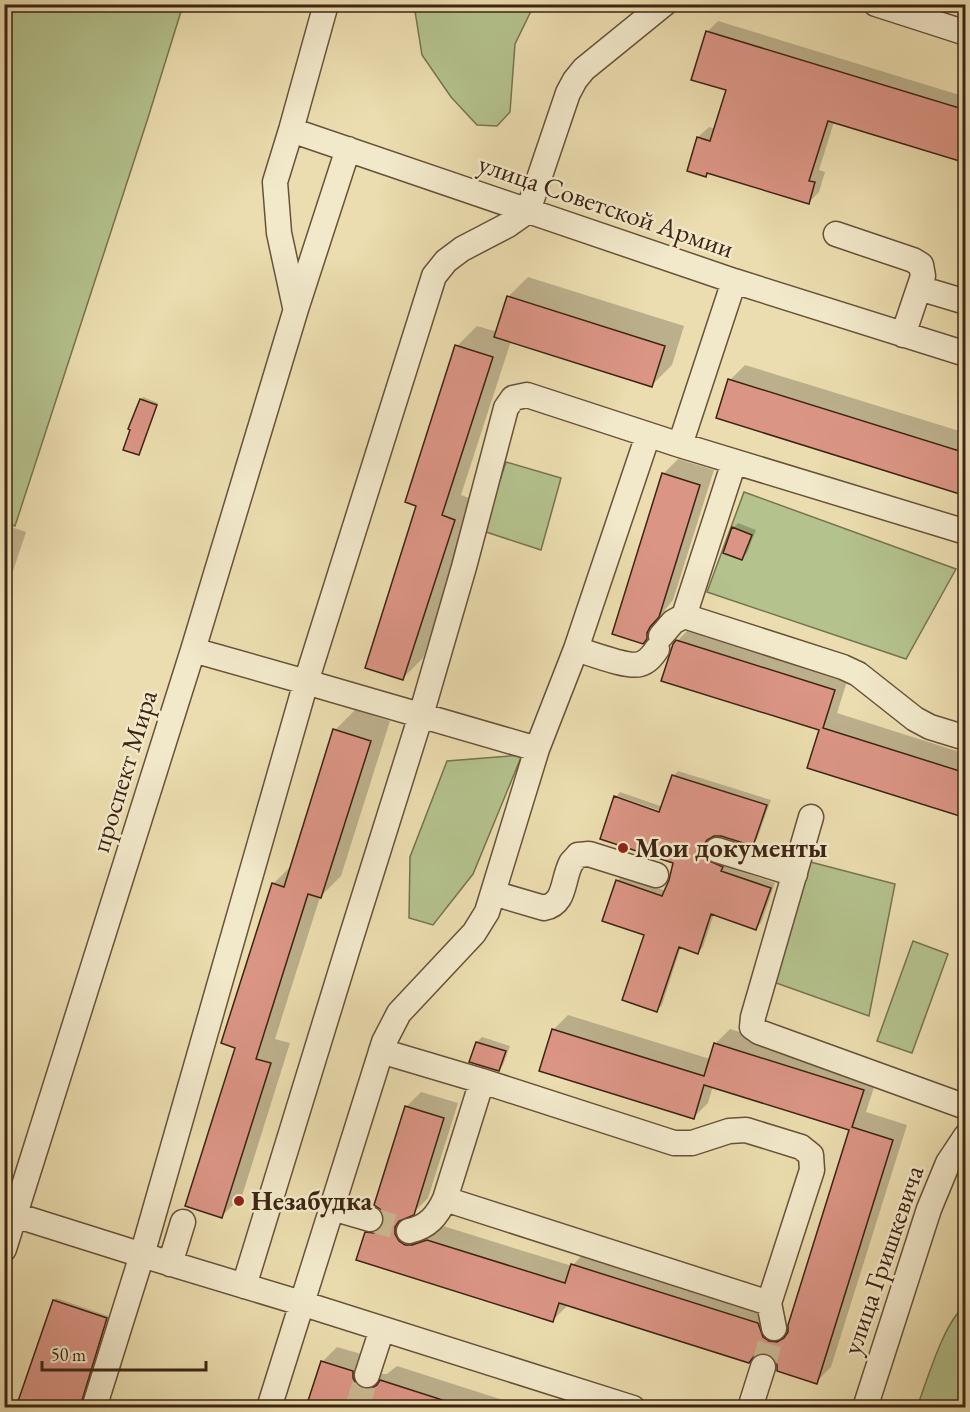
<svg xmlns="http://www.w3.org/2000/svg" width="970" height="1412" viewBox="0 0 970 1412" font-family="'EB Garamond',serif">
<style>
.green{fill:#b4c28d;stroke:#787350;stroke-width:1.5}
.shadow{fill:#0003}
.building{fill:#db9585;stroke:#3d2413;stroke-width:1.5}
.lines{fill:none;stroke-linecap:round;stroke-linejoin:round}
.minor-tunnel{stroke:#c8b890;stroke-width:24;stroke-dasharray:24 12;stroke-linecap:butt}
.minor-casing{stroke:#68523a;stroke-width:27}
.minor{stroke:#f2e9cb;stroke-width:24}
.poi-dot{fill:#8f2418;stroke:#f2e9cb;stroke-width:2}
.labels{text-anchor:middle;stroke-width:5;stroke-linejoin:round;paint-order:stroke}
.street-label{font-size:27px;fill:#3d2413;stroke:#f2e9cb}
.poi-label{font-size:27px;font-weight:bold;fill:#3d2413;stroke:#f2e9cb;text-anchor:start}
</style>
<rect width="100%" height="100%" fill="#ebddaf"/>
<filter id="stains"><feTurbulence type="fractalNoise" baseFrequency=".00333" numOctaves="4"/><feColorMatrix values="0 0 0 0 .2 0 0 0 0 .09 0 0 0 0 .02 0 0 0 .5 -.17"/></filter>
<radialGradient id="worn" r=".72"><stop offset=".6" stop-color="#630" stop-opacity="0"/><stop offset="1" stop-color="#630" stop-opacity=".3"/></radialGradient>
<path class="green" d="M 5,4 L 183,5 L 147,121 L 15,526 L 4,522 Z
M 414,5 L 534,5 L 515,44 L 510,112 L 497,126 L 477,125 L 451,97 L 422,55 Z
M 506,462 L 561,478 L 541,550 L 483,531 Z
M 744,492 L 956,569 L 906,659 L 707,592 Z
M 522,755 L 473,874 L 433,925 L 409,918 L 410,857 L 447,761 Z
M 799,859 L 895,884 L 869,1016 L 765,979 Z
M 913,941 L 948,954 L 912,1053 L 877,1041 Z
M 965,1307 L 965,1407 L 917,1407 C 926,1384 945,1318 965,1307 Z"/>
<path class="shadow" d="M 718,21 L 966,97 L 966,162 L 834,122 L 819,170 L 825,172 L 819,192 L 809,202 L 709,172 L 705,175 L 698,137 L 709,127 L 716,129 L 728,89 L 707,32 Z
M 528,277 L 684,326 L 672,365 L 652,385 L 511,341 L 461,495 L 474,500 L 423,658 L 403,678 L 418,505 L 457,346 L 477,326 L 498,332 L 508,297 Z
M 745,365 L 966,433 L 966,494 L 730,380 Z
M 143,397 L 158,403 L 140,452 L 132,429 L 130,428 L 141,399 Z
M 678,459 L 714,470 L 673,600 L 664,611 L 662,617 L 662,623 L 643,643 L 663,474 Z
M 738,523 L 756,530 L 747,553 L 742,558 L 733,528 Z
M 11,527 L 26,532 L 4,598 L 4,537 L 6,532 Z
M 692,626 L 849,675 L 837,713 L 966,754 L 966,816 L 677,641 Z
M 355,710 L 390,721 L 341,876 L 320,897 L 275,1039 L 290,1043 L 242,1196 L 222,1216 L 237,1047 L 273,884 L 292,865 L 335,730 Z
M 678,771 L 771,800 L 757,839 L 752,844 L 721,835 L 714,835 L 710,837 L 708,840 L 707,847 L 711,854 L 718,859 L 727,862 L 725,866 L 775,883 L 761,923 L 756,928 L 714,914 L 703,947 L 698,952 L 681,946 L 662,1005 L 657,1010 L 624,999 L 646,934 L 604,920 L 617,881 L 622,876 L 666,891 L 671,880 L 675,862 L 602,838 L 616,796 L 616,799 L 666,816 L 667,813 L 617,796 L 620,792 L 663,807 L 673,776 Z
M 568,1015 L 710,1059 L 715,1044 L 730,1029 L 878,1075 L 866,1112 L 907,1125 L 831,1367 L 816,1382 L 778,1364 L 775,1357 L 767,1352 L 757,1353 L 749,1361 L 568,1305 L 553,1320 L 367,1233 L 382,1218 L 385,1218 L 406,1107 L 421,1092 L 458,1103 L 428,1198 L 413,1213 L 410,1215 L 410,1219 L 428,1230 L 443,1226 L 572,1266 L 587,1250 L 773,1308 L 784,1327 L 789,1327 L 851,1129 L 713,1086 L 708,1103 L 693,1118 L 553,1030 Z
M 482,1037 L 510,1046 L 503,1065 L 498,1070 L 477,1042 Z
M 56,1298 L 108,1316 L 82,1400 L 82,1408 L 18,1408 L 54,1300 Z
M 337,1347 L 368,1356 L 377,1374 L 387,1374 L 397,1366 L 528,1408 L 308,1408 L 322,1362 Z"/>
<path class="building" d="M 706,31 L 966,110 L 966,163 L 828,121 L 809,181 L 815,182 L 809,204 L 707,173 L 706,177 L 687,171 L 697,137 L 710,141 L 726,90 L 691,80 Z
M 507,296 L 665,346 L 652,387 L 494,337 Z
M 455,345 L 493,357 L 442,515 L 455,520 L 403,680 L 365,668 L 416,506 L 405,502 Z
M 728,379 L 966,453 L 966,496 L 716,418 Z
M 140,399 L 157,405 L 139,455 L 123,450 L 130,430 L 128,429 Z
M 662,473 L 700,485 L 659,617 L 650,627 L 647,633 L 647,639 L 643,644 L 612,634 Z
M 732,527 L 752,535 L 742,560 L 723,553 Z
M 676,640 L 835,690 L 823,728 L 966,773 L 966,818 L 807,768 L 819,730 L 661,681 L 673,644 Z
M 333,729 L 371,741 L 321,898 L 308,894 L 256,1059 L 271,1063 L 222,1218 L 185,1206 L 235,1048 L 221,1043 L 272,883 L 284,887 Z
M 672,775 L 767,805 L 753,846 L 721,836 L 714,836 L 707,840 L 703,846 L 703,853 L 707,860 L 723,867 L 721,871 L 771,888 L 756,930 L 711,914 L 698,954 L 679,947 L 657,1012 L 622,1000 L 644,935 L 602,921 L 616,880 L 662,896 L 669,880 L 673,863 L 600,839 L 614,796 L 659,812 Z
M 552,1029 L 704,1076 L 714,1043 L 864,1090 L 852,1127 L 893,1140 L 817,1384 L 777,1371 L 777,1365 L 774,1358 L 767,1353 L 761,1353 L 754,1356 L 749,1363 L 559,1303 L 553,1322 L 356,1260 L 365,1232 L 374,1233 L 379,1230 L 383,1224 L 384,1215 L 380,1209 L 374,1205 L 405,1106 L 444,1118 L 414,1215 L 399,1221 L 395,1227 L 395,1234 L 399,1241 L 405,1245 L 412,1245 L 427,1240 L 565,1283 L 571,1264 L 758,1323 L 763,1337 L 769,1341 L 777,1342 L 784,1338 L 788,1332 L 788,1325 L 849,1130 L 704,1085 L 694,1119 L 539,1071 Z
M 476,1042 L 506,1051 L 499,1071 L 469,1062 Z
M 53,1300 L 107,1318 L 80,1407 L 16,1407 Z
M 321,1361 L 353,1371 L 353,1378 L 357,1385 L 362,1388 L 370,1389 L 377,1385 L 380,1380 L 455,1404 L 455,1407 L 306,1407 Z"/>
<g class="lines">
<path class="minor-tunnel" d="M 370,1219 L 409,1231
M 763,1367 L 774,1328
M 357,1408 L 367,1375"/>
<defs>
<path id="minor" d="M 876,4 L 966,33
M 291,130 L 734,281 L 966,354
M 836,234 L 913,260 L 921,265 L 923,276 L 903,335
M 919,288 L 966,302
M 295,307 L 279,233 L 275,182 L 291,130 L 326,4
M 680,445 L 734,281
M 734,462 L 684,616 L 843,667 L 858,674 L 915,719 L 930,727 L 966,738
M 661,636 L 673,622 L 684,616
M 576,649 C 590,653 628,668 640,664 C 648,662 653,655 657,649
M 193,650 L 306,682 L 434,276 L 446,261 L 462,249 L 508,225 L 528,211 L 568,93 L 575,80 L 584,69 L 664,4
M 811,817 L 753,1017 L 752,1027 L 759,1032 L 966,1107
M 717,850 L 795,874
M 493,893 L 544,908 C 566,904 562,880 571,863 C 573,860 576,858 578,855 L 589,854 L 656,875
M 381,1051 L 482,1081 L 445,1199 L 769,1303 L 812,1170 L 811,1155 L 801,1147 L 746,1130 L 729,1131 L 692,1143 L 674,1143 L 482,1081
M 4,1207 L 15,1215 L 142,1255 L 301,1303 L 633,1408
M 332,1208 L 370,1219
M 409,1231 C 428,1227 437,1216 445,1199
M 4,1249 L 193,650 L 296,309 L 348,149
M 170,1264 L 183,1222
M 244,1286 L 350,941 L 421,715 L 464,567 L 506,408 L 513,398 L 527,395 L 680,445 L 966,532
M 769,1303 L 774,1328
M 367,1375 L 382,1329
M 94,1408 L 142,1255 L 306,682 L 537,749
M 269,1408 L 384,1042 L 399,1013 L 474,933 L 487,912 L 537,749 L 576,649 L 648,435
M 750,1408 L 763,1367
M 865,1408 L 929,1209 L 948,1163 L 966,1136"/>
</defs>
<use href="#minor" class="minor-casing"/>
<use href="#minor" class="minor"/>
</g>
<g class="poi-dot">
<circle cx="623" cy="848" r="6"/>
<circle cx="239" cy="1201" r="6"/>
</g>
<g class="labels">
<g class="street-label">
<text transform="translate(606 206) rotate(19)" y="9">улица Советской Армии</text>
<text transform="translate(124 771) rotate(-73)" y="9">проспект Мира</text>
<text transform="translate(883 1260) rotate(-71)" y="9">улица Гришкевича</text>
</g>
<g class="poi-label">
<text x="635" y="857">Мои документы</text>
<text x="251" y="1210">Незабудка</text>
</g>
</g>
<rect width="970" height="1412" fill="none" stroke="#ebddaf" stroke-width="24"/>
<rect x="6" y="6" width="958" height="1400" fill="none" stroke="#3d2413" stroke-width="3"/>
<rect x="12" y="12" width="946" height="1388" fill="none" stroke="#3d2413" stroke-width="1.5"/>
<path d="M42 1361v9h164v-9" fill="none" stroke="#3d2413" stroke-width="3"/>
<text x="51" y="1361" font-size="18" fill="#3d2413" stroke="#f2e9cb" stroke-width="4.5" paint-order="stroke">50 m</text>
<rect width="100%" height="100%" filter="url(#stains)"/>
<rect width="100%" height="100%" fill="url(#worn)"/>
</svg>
